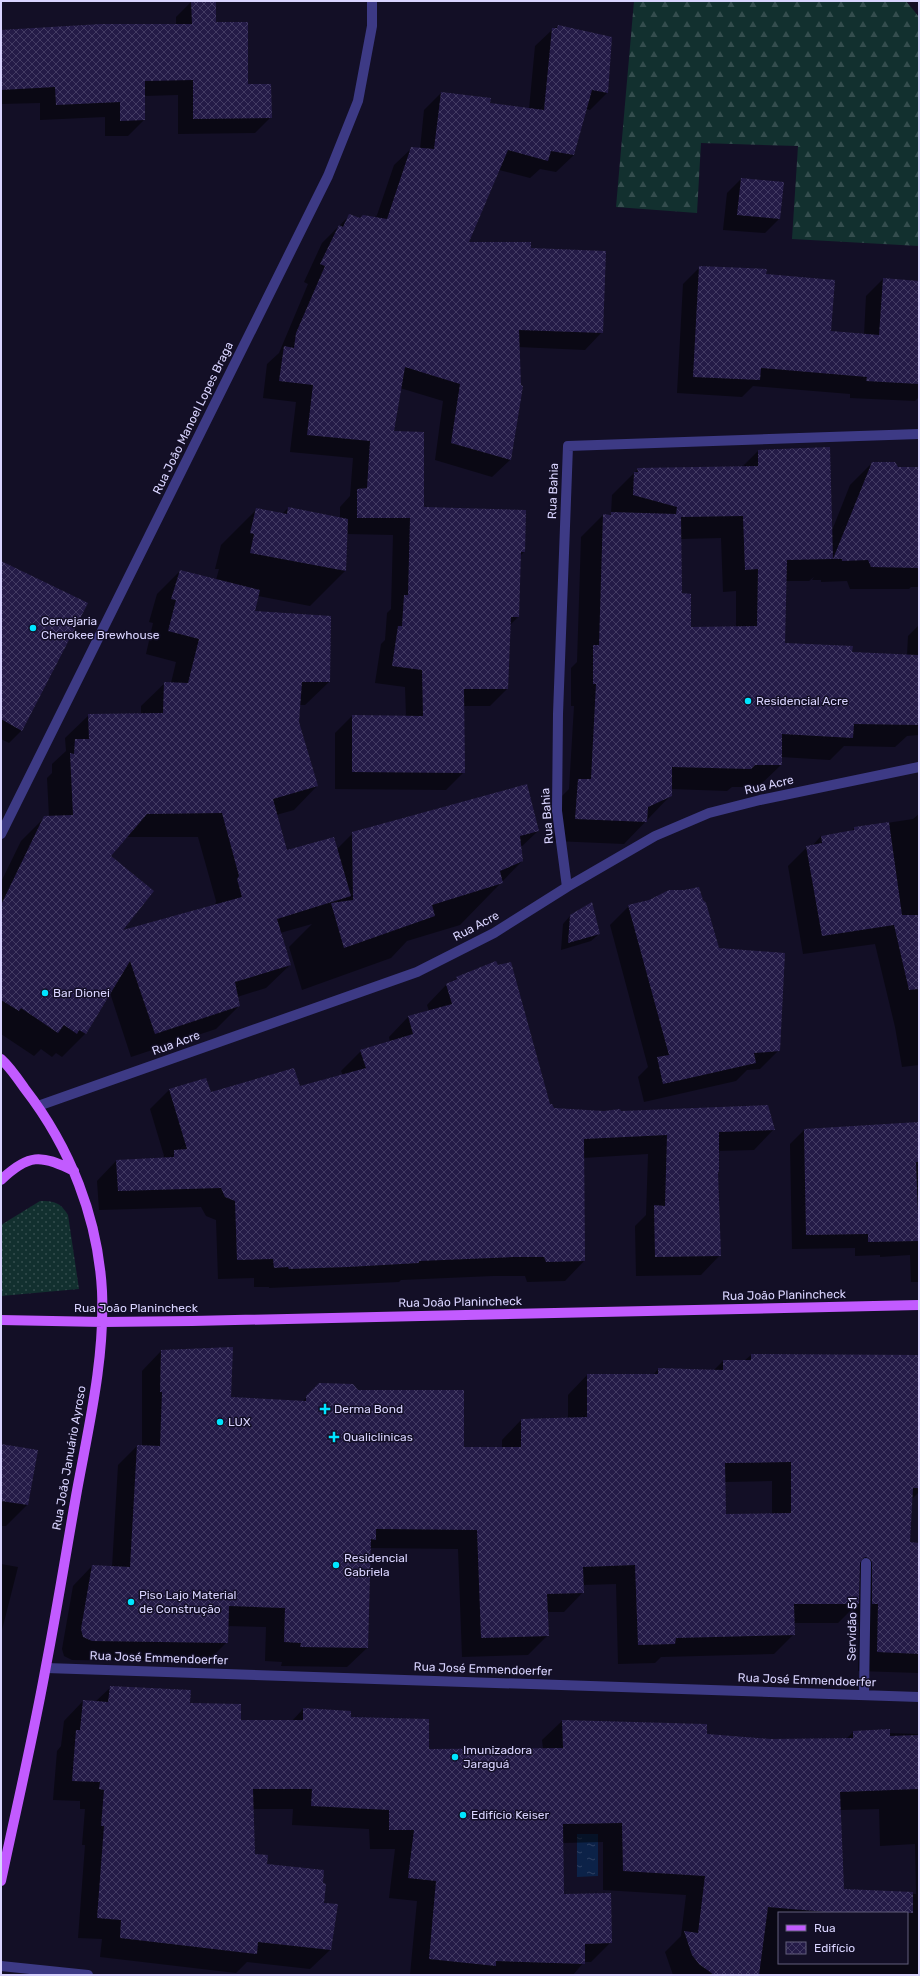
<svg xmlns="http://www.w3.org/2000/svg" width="920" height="1976" viewBox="0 0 920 1976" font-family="Rubik,sans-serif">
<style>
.grass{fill:url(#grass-dots)}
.forest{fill:url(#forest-firs)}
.water{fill:url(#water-ripples)}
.shadow{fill:#0007;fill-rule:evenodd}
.building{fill:url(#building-cross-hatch);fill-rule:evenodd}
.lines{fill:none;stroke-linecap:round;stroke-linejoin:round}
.minor{stroke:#3d3a85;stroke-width:10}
.major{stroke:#c25bff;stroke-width:10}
.poi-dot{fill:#00e5ff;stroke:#130f26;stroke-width:1.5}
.labels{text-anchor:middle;stroke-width:3;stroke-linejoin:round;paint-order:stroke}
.street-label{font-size:12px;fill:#d9d4ff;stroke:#130f26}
.poi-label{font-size:12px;fill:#d9d4ff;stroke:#130f26;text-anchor:start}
</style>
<defs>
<pattern id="grass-dots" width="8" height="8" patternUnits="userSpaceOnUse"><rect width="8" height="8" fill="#12302f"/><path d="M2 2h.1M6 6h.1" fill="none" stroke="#344d4e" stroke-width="1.8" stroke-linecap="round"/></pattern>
<pattern id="forest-firs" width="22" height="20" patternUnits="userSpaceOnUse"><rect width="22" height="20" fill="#12302f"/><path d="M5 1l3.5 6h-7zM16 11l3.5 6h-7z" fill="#344d4e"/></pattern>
<pattern id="water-ripples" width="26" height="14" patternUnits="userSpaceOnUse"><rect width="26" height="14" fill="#0c2248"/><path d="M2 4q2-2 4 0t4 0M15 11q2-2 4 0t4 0" fill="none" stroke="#2f4163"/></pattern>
<pattern id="building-cross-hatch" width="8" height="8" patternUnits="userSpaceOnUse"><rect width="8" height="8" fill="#241b47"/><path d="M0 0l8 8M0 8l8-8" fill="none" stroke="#433b63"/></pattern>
</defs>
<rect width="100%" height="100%" fill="#130f26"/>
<path class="grass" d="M 40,1201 C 54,1201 60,1202 68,1215 L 79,1289 L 1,1296 L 1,1225 Z"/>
<path class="forest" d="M 634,1 L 906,1 L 919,17 L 919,246 L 792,239 L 798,146 L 701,143 L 697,213 L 616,207 Z"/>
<path class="water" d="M 577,1834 L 598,1834 L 598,1876 L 577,1877 Z"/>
<path class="shadow" d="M 192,1 L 215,1 L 215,23 L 247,85 L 271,117 L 255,133 L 178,134 L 178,95 L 144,96 L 144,120 L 128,136 L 105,136 L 105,117 L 40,120 L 40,103 L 1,104 L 1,31 L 176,25 L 176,17 Z
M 558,26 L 607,93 L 590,110 L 586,109 L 574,155 L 556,172 L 540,169 L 530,178 L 499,170 L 468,243 L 530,249 L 602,332 L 585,350 L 518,347 L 520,386 L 522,386 L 510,460 L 492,477 L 435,460 L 443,401 L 400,388 L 393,432 L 424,508 L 524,552 L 520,556 L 518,617 L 509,626 L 507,689 L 490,706 L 463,706 L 464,772 L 446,790 L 335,789 L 335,733 L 352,716 L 406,716 L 405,687 L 375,683 L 381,644 L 385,640 L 387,613 L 391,609 L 393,535 L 347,534 L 345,571 L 310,606 L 258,596 L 254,612 L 329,682 L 305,705 L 299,705 L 298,722 L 317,786 L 294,810 L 276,815 L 287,851 L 336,850 L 353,833 L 538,831 L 520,848 L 522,861 L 460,925 L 407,941 L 391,958 L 302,990 L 289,947 L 312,924 L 280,933 L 290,965 L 266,988 L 237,997 L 239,1006 L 216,1029 L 131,1057 L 110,993 L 86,1033 L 62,1057 L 56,1053 L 52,1057 L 41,1049 L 34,1056 L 1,1034 L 1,882 L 21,841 L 45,817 L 49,817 L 47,778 L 52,773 L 52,764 L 66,751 L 65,738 L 89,715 L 141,714 L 141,706 L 165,683 L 171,683 L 176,662 L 146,654 L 153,623 L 149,622 L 157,594 L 180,571 L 216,580 L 219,569 L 215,569 L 221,545 L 257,509 L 282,514 L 288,508 L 340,519 L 340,507 L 350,496 L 353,458 L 290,452 L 296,402 L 263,398 L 267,364 L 279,353 L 308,284 L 304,282 L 322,243 L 349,216 L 360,219 L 376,218 L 394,165 L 412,148 L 420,149 L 424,110 L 441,93 L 489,104 L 529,109 L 535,46 L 553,29 ZM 126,837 L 198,837 L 216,901 L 215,906 L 121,932 L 110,856 Z
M 741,179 L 779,219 L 765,233 L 723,230 L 727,193 Z
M 700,267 L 765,275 L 830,332 L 864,335 L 866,296 L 883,279 L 919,282 L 919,397 L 915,401 L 850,398 L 850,394 L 753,386 L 742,397 L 677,393 L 683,284 Z
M 758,451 L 831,533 L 850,485 L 872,463 L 913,497 L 919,478 L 919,587 L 911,587 L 909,589 L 850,589 L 847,581 L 821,582 L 821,580 L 812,580 L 814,577 L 809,581 L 786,581 L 784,644 L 851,653 L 907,655 L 908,636 L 919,625 L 919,735 L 907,736 L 895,747 L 844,746 L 830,760 L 781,757 L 781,765 L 758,787 L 732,787 L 727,791 L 671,789 L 671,795 L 624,844 L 554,841 L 556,802 L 569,789 L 574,706 L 571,706 L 571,668 L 577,662 L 581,537 L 603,515 L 609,515 L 611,514 L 612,495 L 638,469 L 741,468 ZM 721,538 L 723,592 L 736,591 L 736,627 L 690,628 L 681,594 L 681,539 Z
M 1,562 L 22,730 L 9,743 L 1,739 Z
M 919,814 L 919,1065 L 902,1067 L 895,1027 L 875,944 L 803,954 L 788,866 L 807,847 L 812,846 L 821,836 L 851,832 L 854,828 L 913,819 Z
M 629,906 L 718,948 L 779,1050 L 760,1069 L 747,1070 L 736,1081 L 644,1102 L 638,1077 L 648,1067 L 610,925 Z
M 570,916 L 599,934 L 591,941 L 561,950 L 563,924 Z
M 457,978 L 553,1109 L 620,1112 L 767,1106 L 773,1130 L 754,1150 L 718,1151 L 717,1173 L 720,1255 L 701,1275 L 636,1276 L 635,1226 L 646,1215 L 648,1154 L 583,1158 L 584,1261 L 565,1281 L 527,1282 L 525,1276 L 493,1276 L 401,1280 L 399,1282 L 269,1288 L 269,1287 L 254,1287 L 254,1278 L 218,1279 L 216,1220 L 206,1216 L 201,1207 L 99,1210 L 97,1181 L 116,1161 L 165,1159 L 150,1109 L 170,1089 L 210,1094 L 299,1087 L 343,1075 L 341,1071 L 361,1051 L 390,1042 L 389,1037 L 408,1017 L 429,1011 L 427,1005 L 446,985 Z
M 919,1123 L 919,1282 L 911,1282 L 910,1255 L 880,1257 L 880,1255 L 855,1256 L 855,1248 L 792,1249 L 790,1144 L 804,1130 Z
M 161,1351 L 230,1398 L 302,1402 L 320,1384 L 358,1391 L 463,1448 L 502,1448 L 502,1440 L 521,1420 L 568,1419 L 568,1395 L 587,1375 L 653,1375 L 658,1369 L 714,1370 L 723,1361 L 744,1361 L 751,1355 L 919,1356 L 919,1492 L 911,1500 L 909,1543 L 919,1544 L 919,1673 L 858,1671 L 859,1623 L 853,1623 L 853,1608 L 838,1623 L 794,1623 L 794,1634 L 774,1654 L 661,1657 L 655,1663 L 618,1664 L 616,1584 L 583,1585 L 583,1592 L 564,1612 L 547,1612 L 548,1635 L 528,1655 L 462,1657 L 458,1549 L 370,1548 L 367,1648 L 347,1667 L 281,1666 L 282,1662 L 265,1661 L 266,1627 L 227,1626 L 227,1642 L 207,1662 L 72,1660 L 64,1656 L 62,1649 L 73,1586 L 92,1566 L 112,1567 L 118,1465 L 137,1446 L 142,1446 L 142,1371 ZM 772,1481 L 772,1515 L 725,1515 L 725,1482 Z
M 1,1445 L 37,1451 L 27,1505 L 6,1526 L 1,1526 Z
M 1,1564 L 18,1567 L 1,1634 Z
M 111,1687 L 189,1704 L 240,1721 L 292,1721 L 303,1709 L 350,1718 L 428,1750 L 543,1749 L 542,1740 L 562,1721 L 706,1724 L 706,1735 L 771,1740 L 846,1739 L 853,1732 L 919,1734 L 919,1975 L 673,1975 L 665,1952 L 681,1936 L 686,1895 L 603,1890 L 603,1842 L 562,1843 L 563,1894 L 611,1942 L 591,1962 L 584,1962 L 573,1975 L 410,1975 L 417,1901 L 389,1898 L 395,1849 L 370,1849 L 369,1829 L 292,1825 L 293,1809 L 252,1809 L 254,1855 L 266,1865 L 322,1884 L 330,1950 L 310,1969 L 247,1962 L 236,1973 L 100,1957 L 102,1939 L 78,1938 L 85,1845 L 82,1845 L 85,1809 L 80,1809 L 80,1801 L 53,1800 L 57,1751 L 61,1746 L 64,1721 L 83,1701 L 95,1702 ZM 879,1809 L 880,1846 L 915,1844 L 916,1894 L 843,1890 L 840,1810 ZM 779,1913 L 907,1913 L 907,1963 L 779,1963 Z"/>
<path class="building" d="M 191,1 L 216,1 L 216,22 L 248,22 L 248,84 L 271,84 L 272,118 L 193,119 L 193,80 L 145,81 L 145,120 L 120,121 L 120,102 L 56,105 L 55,87 L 1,90 L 1,30 L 101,24 L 192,24 Z
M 558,25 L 612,37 L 608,93 L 592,90 L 574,155 L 551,151 L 548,161 L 508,150 L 469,242 L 531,242 L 531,248 L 606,251 L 603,333 L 519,330 L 521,385 L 523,386 L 511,460 L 451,443 L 460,384 L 405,367 L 394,431 L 424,432 L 424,507 L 526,510 L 525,552 L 521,552 L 519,617 L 511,617 L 508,689 L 464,689 L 465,773 L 352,772 L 352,715 L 423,716 L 422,670 L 392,666 L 398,626 L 402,626 L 404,595 L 408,595 L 410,518 L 357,518 L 357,489 L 367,488 L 370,441 L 307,435 L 313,385 L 279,381 L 284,346 L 294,348 L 296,333 L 325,266 L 320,264 L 339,225 L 343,227 L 349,214 L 360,218 L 363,215 L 387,219 L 411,147 L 434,149 L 441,92 L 491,98 L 490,103 L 544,110 L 552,28 L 557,28 Z
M 741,178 L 784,182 L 780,219 L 737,215 Z
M 699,266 L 767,269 L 766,274 L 835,280 L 831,331 L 879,335 L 883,278 L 919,281 L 919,384 L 866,381 L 867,377 L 761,368 L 760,380 L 693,377 Z
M 830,447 L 833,559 L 787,560 L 785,643 L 853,646 L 852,652 L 918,655 L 919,725 L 854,724 L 853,738 L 782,734 L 782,765 L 755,765 L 751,769 L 672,767 L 672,796 L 648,807 L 647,822 L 575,819 L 578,779 L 591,779 L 596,684 L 593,684 L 593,645 L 599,645 L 603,514 L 611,515 L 611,512 L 676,514 L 677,507 L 633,495 L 634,472 L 638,472 L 637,468 L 758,466 L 758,450 ZM 743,516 L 745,570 L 758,569 L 757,626 L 691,627 L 691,594 L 682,593 L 681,517 Z
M 872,462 L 895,462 L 898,467 L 919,467 L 919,568 L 871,567 L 868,560 L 842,561 L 842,559 L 833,559 Z
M 288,507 L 348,519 L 346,571 L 250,553 L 254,534 L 250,533 L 256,508 L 287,514 Z
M 1,561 L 88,603 L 22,731 L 1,719 Z
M 180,570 L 260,590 L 255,611 L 331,616 L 330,682 L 302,682 L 299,722 L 318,786 L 273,799 L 287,850 L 334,837 L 351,896 L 277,919 L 291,965 L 235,982 L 240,1006 L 155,1034 L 130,961 L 86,1034 L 79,1030 L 77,1034 L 64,1025 L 58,1033 L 21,1008 L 19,1011 L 1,1000 L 1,905 L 44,816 L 73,815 L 70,753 L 74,754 L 75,739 L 89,739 L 88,714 L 163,713 L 164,682 L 188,683 L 199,639 L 168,631 L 176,600 L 171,599 ZM 222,813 L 239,876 L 237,879 L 242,897 L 123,930 L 154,891 L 111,856 L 147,814 Z
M 527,784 L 539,831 L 520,836 L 523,861 L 500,871 L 503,883 L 432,905 L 435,916 L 344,948 L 331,903 L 353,900 L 352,832 Z
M 889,822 L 902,915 L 919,915 L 919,989 L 909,990 L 894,925 L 822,936 L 806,846 L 822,843 L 821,836 L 854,830 L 854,827 Z
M 699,887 L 703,900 L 706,903 L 719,948 L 785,953 L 780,1051 L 754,1053 L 756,1063 L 663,1084 L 657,1057 L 669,1055 L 628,905 L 649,900 L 669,890 L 684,890 Z
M 592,902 L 600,934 L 568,943 L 570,915 Z
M 496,961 L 498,965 L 511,962 L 550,1104 L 552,1104 L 554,1108 L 604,1111 L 620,1109 L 621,1111 L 768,1105 L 775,1130 L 719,1132 L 719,1172 L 718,1172 L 721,1256 L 655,1257 L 654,1205 L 665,1206 L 667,1135 L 584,1139 L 585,1261 L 546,1262 L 544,1257 L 513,1257 L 419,1261 L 419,1263 L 348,1267 L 289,1269 L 288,1267 L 274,1268 L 273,1259 L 237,1260 L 235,1201 L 225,1197 L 221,1188 L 118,1191 L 116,1160 L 174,1157 L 174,1150 L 187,1149 L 169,1089 L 206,1078 L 211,1092 L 294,1068 L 300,1086 L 366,1068 L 360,1050 L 413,1034 L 408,1016 L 452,1004 L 446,984 L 457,979 L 456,977 Z
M 919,1122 L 919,1162 L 916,1162 L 919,1241 L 868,1242 L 868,1234 L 806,1235 L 804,1129 Z
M 233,1347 L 231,1397 L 306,1401 L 306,1396 L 319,1383 L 353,1384 L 358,1390 L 464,1390 L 464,1447 L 521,1447 L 521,1419 L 587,1417 L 587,1374 L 658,1374 L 658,1368 L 723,1370 L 723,1360 L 751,1360 L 751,1354 L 919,1355 L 919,1488 L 913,1488 L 910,1542 L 919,1543 L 919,1654 L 877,1652 L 878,1604 L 872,1604 L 872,1563 L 871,1560 L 866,1557 L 863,1558 L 860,1563 L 859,1604 L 794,1604 L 795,1635 L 676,1638 L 675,1644 L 638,1645 L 635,1565 L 583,1567 L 584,1593 L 547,1594 L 549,1636 L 481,1638 L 477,1530 L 376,1529 L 376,1540 L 371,1539 L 368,1648 L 300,1647 L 301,1643 L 284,1642 L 285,1608 L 229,1606 L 228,1643 L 92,1641 L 83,1637 L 81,1629 L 92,1565 L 130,1567 L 137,1445 L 160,1446 L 162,1392 L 160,1392 L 161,1350 ZM 791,1462 L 791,1513 L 726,1514 L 725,1463 Z
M 1,1444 L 38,1450 L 28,1505 L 1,1501 Z
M 110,1686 L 191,1690 L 190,1703 L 241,1704 L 241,1720 L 303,1720 L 303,1708 L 351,1711 L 351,1717 L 429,1719 L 429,1749 L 563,1748 L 562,1720 L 707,1724 L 707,1734 L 771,1739 L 853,1738 L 853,1731 L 890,1729 L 890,1736 L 919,1735 L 919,1789 L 840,1792 L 844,1889 L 913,1892 L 913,1913 L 838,1913 L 768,1907 L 759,1975 L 714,1975 L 699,1964 L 692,1955 L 684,1931 L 698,1933 L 705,1876 L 623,1871 L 622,1823 L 563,1824 L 564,1894 L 611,1893 L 612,1943 L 585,1944 L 585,1964 L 496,1961 L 496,1966 L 429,1959 L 436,1881 L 408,1878 L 414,1830 L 389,1830 L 389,1810 L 311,1806 L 312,1789 L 253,1789 L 255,1854 L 268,1855 L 267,1864 L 324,1870 L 323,1883 L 326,1884 L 324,1903 L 338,1904 L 331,1950 L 258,1942 L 257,1954 L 120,1938 L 121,1920 L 97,1918 L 104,1826 L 101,1826 L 104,1790 L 99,1789 L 100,1782 L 72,1781 L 76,1730 L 80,1730 L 83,1700 L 108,1702 Z"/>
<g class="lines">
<path class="minor" d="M 1,834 L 328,176 L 358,101 L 372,26 L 372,1
M 567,887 L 557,811 L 558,714 L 568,446 L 919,434
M 38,1106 L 417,972 L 494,933 L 567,887 L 655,836 L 709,813 L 760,800 L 919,767
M 46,1668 L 919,1697
M 864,1695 L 866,1563
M 1,1966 L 88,1975"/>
<path class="major" d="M 1,1059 C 10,1067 18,1079 25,1089 C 70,1147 98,1218 102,1291 C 105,1360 88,1429 76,1496 C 66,1553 57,1609 46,1666 C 33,1738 16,1810 1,1881
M 1,1180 C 28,1154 41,1154 74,1171
M 1,1320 L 103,1322 L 192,1321 L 919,1305"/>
</g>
<g class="poi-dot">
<circle cx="33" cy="628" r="4"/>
<circle cx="748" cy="701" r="4"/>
<circle cx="45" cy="993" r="4"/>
<path d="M323 1403h4v4h4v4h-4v4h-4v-4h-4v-4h4z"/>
<circle cx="220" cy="1422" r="4"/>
<path d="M332 1431h4v4h4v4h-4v4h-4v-4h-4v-4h4z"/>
<circle cx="336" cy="1565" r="4"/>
<circle cx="131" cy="1602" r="4"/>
<circle cx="455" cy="1757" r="4"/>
<circle cx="463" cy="1815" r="4"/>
</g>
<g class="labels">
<g class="street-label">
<text transform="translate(193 418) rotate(-64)" y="4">Rua João Manoel Lopes Braga</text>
<text transform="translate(553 491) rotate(-88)" y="4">Rua Bahia</text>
<text transform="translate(769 785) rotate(-13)" y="4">Rua Acre</text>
<text transform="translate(547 816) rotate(-94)" y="4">Rua Bahia</text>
<text transform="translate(476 926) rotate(-28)" y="4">Rua Acre</text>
<text transform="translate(176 1043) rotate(-20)" y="4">Rua Acre</text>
<text transform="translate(784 1295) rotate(-1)" y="4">Rua João Planincheck</text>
<text transform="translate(460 1302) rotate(-1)" y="4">Rua João Planincheck</text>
<text x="136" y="1312">Rua João Planincheck</text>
<text transform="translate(69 1458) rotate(-80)" y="4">Rua João Januário Ayroso</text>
<text transform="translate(852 1629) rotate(-89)" y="4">Servidão 51</text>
<text transform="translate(159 1658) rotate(2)" y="4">Rua José Emmendoerfer</text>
<text transform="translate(483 1669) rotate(2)" y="4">Rua José Emmendoerfer</text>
<text transform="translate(807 1680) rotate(2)" y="4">Rua José Emmendoerfer</text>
</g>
<g class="poi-label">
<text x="41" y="625">Cervejaria<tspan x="41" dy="14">Cherokee Brewhouse</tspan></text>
<text x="756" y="705">Residencial Acre</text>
<text x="53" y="997">Bar Dionei</text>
<text x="334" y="1413">Derma Bond</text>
<text x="228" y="1426">LUX</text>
<text x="343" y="1441">Qualiclinicas</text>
<text x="344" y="1562">Residencial<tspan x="344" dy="14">Gabriela</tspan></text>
<text x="139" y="1599">Piso Lajo Material<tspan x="139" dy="14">de Construção</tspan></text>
<text x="463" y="1754">Imunizadora<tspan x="463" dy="14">Jaraguá</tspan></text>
<text x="471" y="1819">Edifício Keiser</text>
</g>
</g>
<rect width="920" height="1976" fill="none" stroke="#d9d4ff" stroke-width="4"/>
<rect x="778" y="1912" width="130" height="52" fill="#130f26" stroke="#625e7d"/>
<rect x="786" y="1925" width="20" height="6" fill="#c25bff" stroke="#625e7d"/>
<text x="814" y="1932" font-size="12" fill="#d9d4ff">Rua</text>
<rect x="786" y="1942" width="20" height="12" fill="url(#building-cross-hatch)" stroke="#625e7d"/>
<text x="814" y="1952" font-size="12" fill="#d9d4ff">Edifício</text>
</svg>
